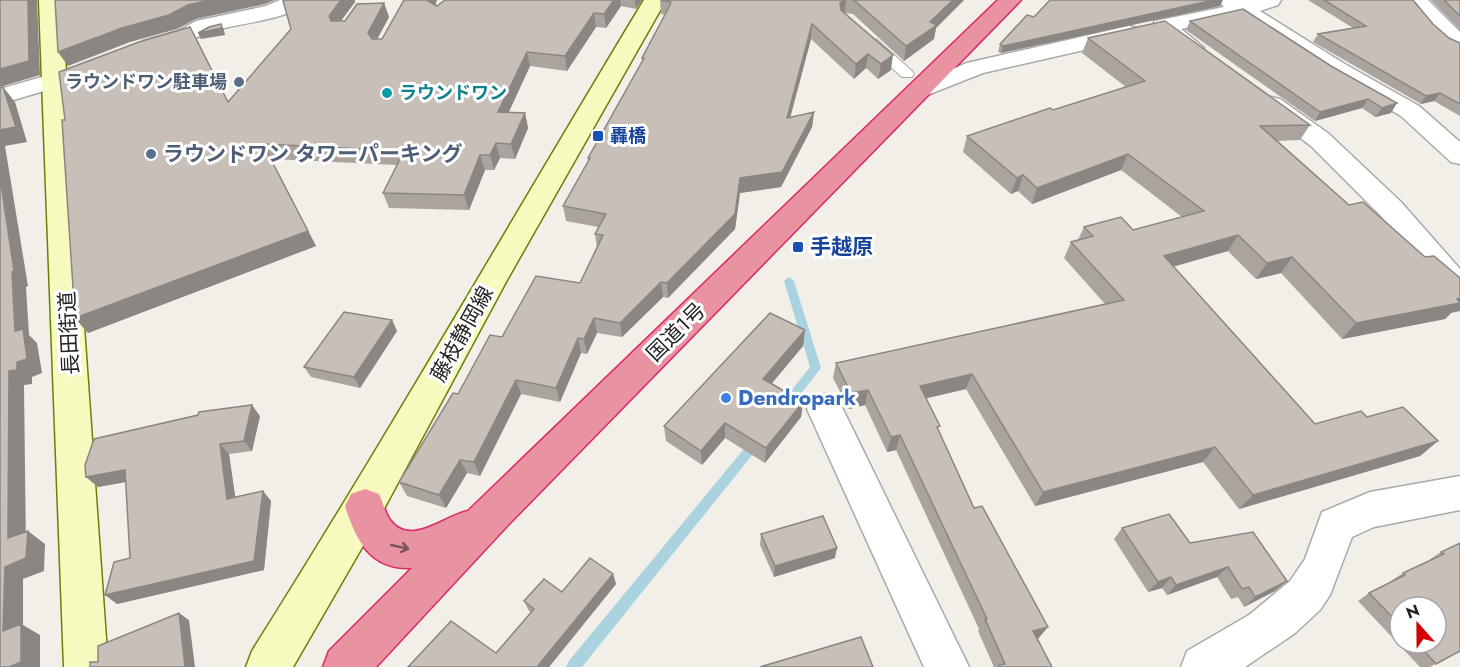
<svg xmlns="http://www.w3.org/2000/svg" width="1460" height="667" viewBox="0 0 1460 667" font-family="Jost,'Noto Sans JP',sans-serif">
<style>
.lines{fill:none;stroke-linecap:round;stroke-linejoin:round}
.stream{fill:#aad3df;fill-rule:evenodd}
.lane-casing{stroke:#a9a9a9;stroke-width:2}
.street-casing{stroke:#a9a9a9;stroke-width:3}
.secondary-casing{stroke:#707d05;stroke-width:3}
.highway-casing{stroke:#dc2a67;stroke-width:3}
.lane{fill:#fff;fill-rule:evenodd}
.street{fill:#fff;fill-rule:evenodd}
.secondary{fill:#f7fabf;fill-rule:evenodd}
.highway{fill:#e892a2;fill-rule:evenodd}
.wall{fill:#aba49e;fill-rule:evenodd}
.shaded-wall{fill:#8b8681}
.building{fill:#c7bfb8;stroke:#8b8681;stroke-width:1.5}
.oneway{stroke:#7b545c}
.service-dot{fill:#5c6f8a;stroke:#fff;stroke-width:2}
.culture-dot{fill:#0f9aa8;stroke:#fff;stroke-width:2}
.transit-dot{fill:#1a4fb4;stroke:#fff;stroke-width:2}
.shop-dot{fill:#3f7fe0;stroke:#fff;stroke-width:2}
.labels{text-anchor:middle;stroke-width:6;stroke-linejoin:round;paint-order:stroke}
.far-service-label{font-size:18px;font-weight:bold;fill:#4e5e75;stroke:#fff;text-anchor:end}
.far-culture-label{font-size:18px;font-weight:bold;fill:#0d838f;stroke:#fff;text-anchor:start}
.far-transit-label{font-size:18px;font-weight:bold;fill:#164399;stroke:#fff;text-anchor:start}
.service-label{font-size:21px;font-weight:bold;fill:#4e5e75;stroke:#fff;text-anchor:start}
.transit-label{font-size:21px;font-weight:bold;fill:#164399;stroke:#fff;text-anchor:start}
.street-label{font-size:21px;fill:#222;stroke:#fff}
.shop-label{font-size:21px;font-weight:bold;fill:#366cbe;stroke:#fff;text-anchor:start}
</style>
<rect width="100%" height="100%" fill="#f2efe9"/>
<g class="lines">
<path class="stream" d="M 789,277 L 794,281 L 821,368 L 789,409 L 785,411 L 781,409 L 779,406 L 781,403 L 810,367 L 784,281 Z
M 757,436 L 761,438 L 763,441 L 761,444 L 582,667 L 566,667 L 568,662 L 753,438 Z"/>
<defs>
<path id="lane" d="M 872,39 L 877,40 L 912,71 L 914,74 L 912,77 L 902,77 L 867,46 L 865,43 L 867,40 Z"/>
<path id="street" d="M 280,0 L 308,0 C 294,20 236,23 212,31 C 191,38 167,57 143,51 L 140,46 L 143,41 L 178,31 L 196,21 L 266,6 Z
M 1222,0 L 1281,0 L 1278,5 L 1260,11 L 1343,63 L 1419,106 L 1460,142 L 1460,164 L 1451,162 L 1401,116 L 1327,73 L 1239,16 L 1181,29 L 1204,48 L 1201,53 C 1184,57 1161,40 1152,26 L 1155,21 L 1224,7 L 1220,2 Z
M 1405,0 L 1428,0 L 1460,32 L 1460,51 C 1439,46 1418,18 1405,0 Z
M 1129,26 L 1137,28 L 1140,33 L 1137,38 L 983,73 L 917,99 L 908,97 L 905,92 L 908,87 L 967,63 Z
M 83,65 L 91,67 L 95,72 L 91,77 L 0,104 L 0,89 Z
M 1271,97 L 1280,99 L 1329,134 L 1401,202 L 1460,269 L 1460,300 L 1449,297 L 1381,216 L 1311,146 L 1262,109 L 1259,104 L 1262,99 Z
M 825,394 L 838,399 L 969,667 L 924,667 L 807,409 L 812,399 Z
M 1460,476 L 1460,510 L 1374,527 L 1352,537 L 1330,595 L 1320,610 L 1294,634 L 1245,667 L 1181,667 L 1187,651 L 1249,615 L 1290,581 L 1305,559 L 1322,512 L 1370,492 Z"/>
<path id="secondary" d="M 39,0 L 61,0 L 108,667 L 64,667 Z
M 644,0 L 666,0 L 507,280 L 379,518 L 293,667 L 246,667 L 252,651 C 387,437 513,217 644,0 Z"/>
<path id="highway" d="M 998,0 L 1021,0 L 507,526 L 376,667 L 323,667 L 329,651 L 412,568 C 370,570 356,540 345,506 L 351,494 L 365,489 L 379,494 C 383,502 385,513 390,520 C 411,548 445,515 468,511 Z"/>
</defs>
<use href="#lane" class="lane-casing"/>
<use href="#street" class="street-casing"/>
<use href="#secondary" class="secondary-casing"/>
<use href="#highway" class="highway-casing"/>
<use href="#lane" class="lane"/>
<use href="#street" class="street"/>
<use href="#secondary" class="secondary"/>
<use href="#highway" class="highway"/>
</g>
<path class="wall" d="M 285,0 L 355,0 L 355,2 L 341,21 L 345,21 L 384,3 L 389,17 L 377,39 L 382,39 L 404,0 L 437,0 L 435,5 L 437,6 L 445,0 L 642,0 L 636,9 L 621,6 L 606,28 L 596,27 L 567,71 L 530,66 L 509,112 L 525,113 L 528,128 L 515,159 L 500,158 L 494,170 L 485,170 L 469,210 L 389,208 L 383,193 L 397,165 L 271,159 L 316,246 L 88,333 L 75,318 L 65,120 L 190,27 L 228,102 L 291,29 Z
M 660,0 L 964,0 L 936,28 L 934,39 L 904,61 L 853,14 L 845,13 L 891,70 L 878,79 L 866,68 L 854,79 L 811,39 L 790,118 L 814,112 L 812,127 L 781,187 L 740,193 L 735,229 L 668,298 L 663,297 L 622,337 L 597,333 L 587,354 L 581,353 L 560,402 L 521,394 L 480,476 L 467,473 L 446,508 L 407,496 L 399,482 L 458,394 L 502,337 L 580,283 L 597,248 L 595,234 L 598,227 L 566,221 L 563,206 L 588,162 L 588,158 L 642,62 L 642,58 L 665,15 L 661,14 Z
M 1308,0 L 1413,0 L 1433,24 L 1449,38 L 1460,43 L 1460,116 L 1434,101 L 1421,104 L 1313,42 L 1318,34 L 1353,28 Z
M 1431,0 L 1460,0 L 1460,30 Z
M 1220,6 L 1001,53 L 998,52 L 1000,44 L 1034,17 Z
M 1243,9 L 1391,113 L 1375,117 L 1362,108 L 1315,121 L 1186,30 L 1190,21 Z
M 1088,38 L 1310,125 L 1300,140 L 1277,141 L 1451,313 L 1445,319 L 1342,339 L 1281,273 L 1256,279 L 1228,251 L 1173,266 L 1315,424 L 1367,417 L 1438,441 L 1420,456 L 1239,509 L 1203,462 L 1035,506 L 966,389 L 926,398 L 939,431 L 974,508 L 1052,667 L 994,667 L 978,631 L 979,629 L 896,450 L 887,452 L 865,405 L 849,409 L 833,378 L 836,363 L 1105,304 L 1064,258 L 1071,242 L 1078,240 L 1084,227 L 1133,230 L 1182,217 L 1121,170 L 1032,204 L 1018,191 L 1011,194 L 963,152 L 967,136 L 1126,87 L 1082,53 Z
M 392,320 L 397,331 L 360,388 L 311,377 L 304,367 Z
M 805,330 L 803,346 L 772,383 L 803,402 L 801,417 L 765,463 L 725,438 L 702,465 L 666,441 L 664,426 Z
M 260,416 L 252,451 L 229,454 L 235,497 L 263,491 L 271,501 L 264,570 L 117,604 L 130,558 L 126,482 L 98,487 Z
M 1122,528 L 1190,543 L 1287,581 L 1275,591 L 1244,607 L 1238,597 L 1231,599 L 1217,577 L 1167,595 L 1162,588 L 1148,592 L 1114,539 Z
M 761,534 L 835,558 L 774,577 L 760,545 Z
M 1460,543 L 1460,651 L 1430,667 L 1420,667 L 1358,601 L 1369,593 L 1392,582 L 1391,581 L 1403,573 L 1430,561 L 1429,560 L 1441,552 ZM 1400,607 L 1436,643 L 1400,643 Z
M 613,574 L 616,584 L 549,667 L 408,667 L 496,653 L 531,612 L 529,611 L 524,601 L 562,592 Z"/>
<path class="shaded-wall" d="M 28,0 L 37,0 L 40,75 L 0,87 L 0,69 Z
M 211,0 L 275,0 L 265,4 L 196,19 L 177,29 L 130,42 L 68,66 L 58,52 L 122,28 L 188,5 Z
M 341,0 L 355,0 L 355,2 L 334,30 L 329,16 Z
M 428,0 L 437,0 L 432,15 Z
M 614,0 L 620,0 L 621,6 L 606,28 L 604,14 Z
M 635,0 L 642,0 L 636,9 Z
M 845,0 L 846,0 L 845,13 L 839,17 L 840,3 Z
M 953,0 L 964,0 L 936,28 L 934,39 L 904,61 L 906,46 Z
M 1214,0 L 1223,0 L 1220,6 L 1001,53 L 1003,46 Z
M 384,3 L 389,17 L 373,47 L 368,33 Z
M 594,13 L 596,27 L 567,71 L 565,56 Z
M 221,24 L 224,30 L 225,35 L 201,39 L 198,33 Z
M 812,24 L 811,39 L 786,133 L 787,118 Z
M 527,52 L 530,66 L 502,126 L 498,112 Z
M 868,54 L 866,68 L 854,79 L 856,64 Z
M 893,55 L 891,70 L 878,79 L 881,64 Z
M 3,87 L 15,102 L 27,142 L 5,146 L 28,286 L 26,287 L 29,335 L 37,343 L 42,373 L 32,377 L 32,384 L 24,385 L 26,551 L 8,538 L 9,371 L 15,331 L 0,177 L 0,130 Z
M 1440,93 L 1434,101 L 1421,104 L 1426,96 Z
M 1368,99 L 1362,108 L 1315,121 L 1320,112 Z
M 1397,103 L 1391,113 L 1375,117 L 1382,108 Z
M 814,112 L 812,127 L 781,187 L 740,193 L 735,229 L 668,298 L 667,283 L 740,178 Z
M 525,113 L 528,128 L 515,159 L 511,144 Z
M 496,143 L 500,158 L 494,170 L 490,155 Z
M 263,144 L 316,246 L 88,333 L 75,318 Z
M 1128,154 L 1121,170 L 1032,204 L 1037,188 Z
M 480,155 L 485,170 L 469,210 L 464,195 Z
M 1023,175 L 1018,191 L 1011,194 L 1017,178 Z
M 1238,235 L 1228,251 L 1155,272 L 1164,256 Z
M 1292,257 L 1281,273 L 1256,279 L 1267,263 Z
M 661,282 L 663,297 L 622,337 L 620,323 Z
M 1460,298 L 1460,311 L 1451,313 L 1445,319 L 1342,339 L 1356,323 Z
M 594,318 L 597,333 L 587,354 L 584,339 Z
M 392,320 L 397,331 L 360,388 L 354,377 Z
M 805,330 L 803,346 L 763,394 L 763,379 Z
M 578,338 L 581,353 L 560,402 L 556,388 Z
M 972,374 L 966,389 L 915,401 L 920,386 Z
M 516,380 L 521,394 L 480,476 L 474,462 Z
M 868,390 L 865,405 L 849,409 L 851,393 Z
M 803,402 L 801,417 L 765,463 L 766,448 Z
M 252,405 L 260,416 L 252,451 L 244,441 Z
M 725,423 L 725,438 L 702,465 L 701,451 Z
M 900,435 L 896,450 L 887,452 L 891,437 Z
M 1438,441 L 1420,456 L 1239,509 L 1253,495 Z
M 220,444 L 229,454 L 237,509 L 227,499 Z
M 1215,447 L 1203,462 L 1035,506 L 1043,492 Z
M 460,460 L 467,473 L 446,508 L 439,495 Z
M 125,470 L 136,480 L 98,487 L 86,477 Z
M 263,491 L 271,501 L 264,570 L 117,604 L 105,595 Z
M 28,531 L 45,544 L 44,571 L 23,579 L 23,625 L 40,635 L 40,667 L 9,667 L 3,631 L 5,567 Z
M 837,548 L 835,558 L 774,577 L 775,566 Z
M 1228,567 L 1217,577 L 1167,595 L 1176,585 Z
M 613,574 L 616,584 L 549,667 L 537,667 Z
M 1171,577 L 1162,588 L 1148,592 L 1158,582 Z
M 1287,581 L 1275,591 L 1244,607 L 1255,597 Z
M 179,613 L 189,620 L 195,667 L 185,667 Z
M 1048,627 L 1038,639 L 1025,643 L 1033,631 Z"/>
<path class="building" d="M 0,0 L 28,0 L 29,61 L 0,69 Z
M 55,0 L 211,0 L 188,5 L 169,15 L 122,28 L 58,52 Z
M 285,0 L 341,0 L 329,16 L 331,21 L 345,21 L 357,4 L 384,3 L 368,33 L 372,39 L 382,39 L 404,0 L 428,0 L 428,1 L 437,6 L 445,0 L 614,0 L 604,14 L 594,13 L 565,56 L 527,52 L 498,112 L 525,113 L 511,144 L 496,143 L 490,155 L 480,155 L 464,195 L 383,193 L 404,151 L 263,144 L 308,231 L 75,318 L 62,120 L 65,120 L 59,72 L 139,42 L 190,27 L 228,102 L 291,29 L 283,1 Z
M 661,0 L 845,0 L 840,3 L 841,10 L 893,55 L 881,64 L 868,54 L 856,64 L 812,24 L 787,118 L 814,112 L 782,172 L 740,178 L 735,214 L 667,283 L 661,282 L 620,323 L 594,318 L 584,339 L 578,338 L 556,388 L 516,380 L 474,462 L 460,460 L 439,495 L 399,482 L 453,393 L 458,394 L 490,335 L 502,337 L 536,276 L 580,283 L 603,235 L 595,234 L 606,214 L 563,206 L 590,158 L 588,158 L 644,58 L 642,58 L 670,5 L 671,2 Z
M 852,0 L 953,0 L 930,22 L 937,25 L 906,46 L 854,0 Z
M 1050,0 L 1214,0 L 1003,46 L 1000,44 L 1027,15 L 1034,17 Z
M 1324,0 L 1413,0 L 1433,24 L 1449,38 L 1460,43 L 1460,104 L 1440,93 L 1426,96 L 1318,34 L 1366,26 Z
M 1444,0 L 1460,0 L 1460,16 Z
M 1243,9 L 1331,66 L 1397,103 L 1382,108 L 1368,99 L 1320,112 L 1190,21 Z
M 1165,21 L 1310,125 L 1260,126 L 1349,205 L 1363,202 L 1425,257 L 1434,256 L 1460,278 L 1460,298 L 1457,299 L 1460,303 L 1356,323 L 1292,257 L 1267,263 L 1238,235 L 1164,256 L 1315,424 L 1361,411 L 1367,417 L 1403,407 L 1438,441 L 1253,495 L 1215,447 L 1043,492 L 972,374 L 920,386 L 940,426 L 937,427 L 974,508 L 982,506 L 1048,627 L 1033,631 L 1052,667 L 1000,667 L 999,665 L 1005,664 L 985,619 L 987,619 L 900,435 L 891,437 L 868,390 L 851,393 L 836,363 L 1124,300 L 1071,242 L 1093,236 L 1084,227 L 1121,217 L 1133,230 L 1204,211 L 1128,154 L 1037,188 L 1023,175 L 1017,178 L 967,136 L 1050,108 L 1053,110 L 1145,81 L 1088,38 Z
M 221,24 L 222,28 L 198,33 L 209,27 Z
M 3,87 L 16,127 L 0,130 L 0,88 Z
M 0,177 L 14,271 L 12,272 L 15,331 L 23,329 L 27,359 L 17,362 L 17,370 L 9,371 L 8,538 L 28,531 L 26,558 L 5,567 L 3,631 L 21,624 L 21,662 L 9,667 L 0,667 Z
M 344,312 L 392,320 L 354,377 L 304,367 Z
M 770,313 L 805,330 L 763,379 L 803,402 L 766,448 L 725,423 L 701,451 L 664,426 Z
M 252,405 L 244,441 L 220,444 L 227,499 L 263,491 L 254,561 L 105,595 L 114,562 L 130,558 L 125,470 L 86,477 L 85,465 L 94,439 L 198,415 L 199,412 Z
M 1169,514 L 1190,543 L 1253,532 L 1287,581 L 1255,597 L 1249,587 L 1242,589 L 1228,567 L 1176,585 L 1171,577 L 1158,582 L 1122,528 Z
M 823,516 L 837,548 L 775,566 L 761,534 Z
M 1460,543 L 1460,651 L 1436,664 L 1417,643 L 1436,643 L 1436,607 L 1400,607 L 1400,625 L 1369,593 L 1405,575 L 1403,573 L 1444,554 L 1441,552 Z
M 590,558 L 613,574 L 537,667 L 408,667 L 451,621 L 496,653 L 534,609 L 524,601 L 544,579 L 562,592 Z
M 179,613 L 185,667 L 90,667 L 90,662 L 98,662 L 98,646 Z
M 861,637 L 873,667 L 760,667 Z"/>
<defs><path id="oneway-shaft" d="M-6 0H5M1.5-3L5.5 0L1.5 3" fill="none" stroke-width="1.6" stroke-linecap="round" stroke-linejoin="round" transform="scale(1.5)"/></defs>
<use class="oneway" href="#oneway-shaft" transform="translate(400 547) rotate(13)"/>
<g class="service-dot">
<circle cx="239" cy="82" r="6"/>
<circle cx="151" cy="154" r="6"/>
</g>
<circle class="culture-dot" cx="387" cy="93" r="6"/>
<g class="transit-dot">
<rect x="592" y="130" width="12" height="12" rx="3"/>
<rect x="792" y="241" width="12" height="12" rx="3"/>
</g>
<circle class="shop-dot" cx="726" cy="398" r="6"/>
<g class="labels">
<g class="far-service-label">
<text x="227" y="88">ラウンドワン駐車場</text>
</g>
<g class="far-culture-label">
<text x="399" y="99">ラウンドワン</text>
</g>
<g class="far-transit-label">
<text x="610" y="142">轟橋</text>
</g>
<g class="service-label">
<text x="163" y="161">ラウンドワン タワーパーキング</text>
</g>
<g class="transit-label">
<text x="810" y="254">手越原</text>
</g>
<g class="street-label">
<text transform="translate(676 332) rotate(-45)" y="7">国道1号</text>
<text transform="translate(69 333) rotate(-93)" y="7">長田街道</text>
<text transform="translate(462 334) rotate(-61)" y="7">藤枝静岡線</text>
</g>
<g class="shop-label">
<text x="738" y="405">Dendropark</text>
</g>
</g>
<g transform="translate(1418 625) rotate(339)"><circle r="28" fill="#ffffff" stroke="#a7a7a7" stroke-width="1.5"/>
<path d="M0-4.5L10 22L0 15L-10 22Z" fill="#d40000"/>
<text y="-9" font-size="16" font-weight="bold" text-anchor="middle" fill="#222222">N</text>
</g>
</svg>
